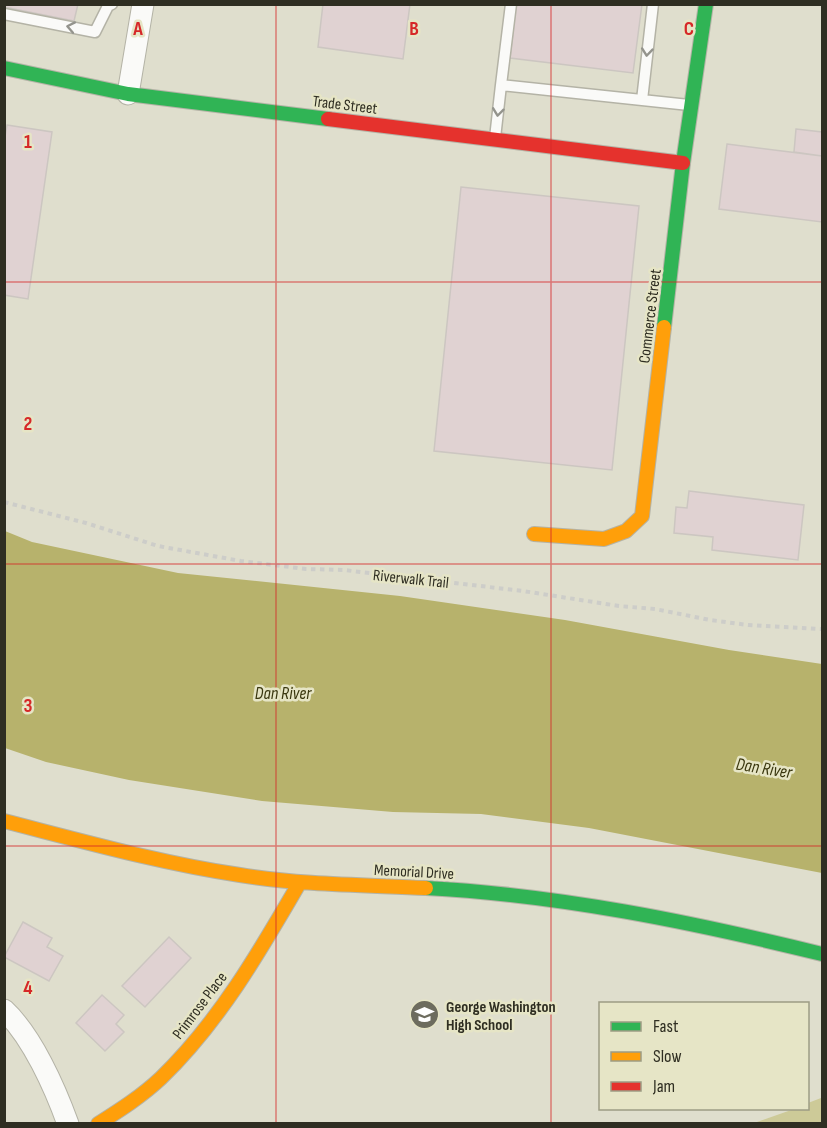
<svg xmlns="http://www.w3.org/2000/svg" width="827" height="1128" viewBox="0 0 827 1128" font-family="'Sofia Sans Condensed',sans-serif">
<style>
.pitch{fill:#cdca98}
.water{fill:#b7b26c}
.building{fill:#e0d2d2;stroke:#ccc6c1;stroke-width:1.5}
.lines{fill:none;stroke-linecap:round;stroke-linejoin:round}
.lane-casing{stroke:#b4b3a6;stroke-width:13}
.street-casing{stroke:#b4b3a6;stroke-width:23}
.fast-casing{stroke:#b4b3a6;stroke-width:16}
.slow-casing{stroke:#b4b3a6;stroke-width:16}
.jam-casing{stroke:#b4b3a6;stroke-width:16}
.path{stroke:#cdcdc9;stroke-width:4;stroke-dasharray:4.5 4.5;stroke-linecap:butt}
.lane{stroke:#fafaf8;stroke-width:10}
.street{stroke:#fafaf8;stroke-width:21}
.fast{stroke:#30b455;stroke-width:14}
.slow{stroke:#ff9f0a;stroke-width:14}
.jam{stroke:#e5322d;stroke-width:14}
.oneway{stroke:#94948d}
.grid{fill:none;stroke:#d62828;stroke-width:1.5;stroke-opacity:0.55}
.labels{text-anchor:middle;stroke-width:5;stroke-linejoin:round;paint-order:stroke}
.street-label{font-size:16px;fill:#2f2e22;stroke:#e6e5c6}
.poi-label{font-size:16px;font-weight:bold;fill:#2f2e22;stroke:#e6e5c6;text-anchor:start}
.water-label{font-size:18px;font-style:italic;fill:#3a370f;stroke:#e6e5c6}
.grid-label{font-size:20px;text-anchor:middle;font-weight:bold;fill:#d62828;stroke:#e6e5c6;stroke-width:5;stroke-linejoin:round;paint-order:stroke}
</style>
<rect width="100%" height="100%" fill="#dfdecd"/>
<path class="pitch" d="M 821,1098 L 822,1123 L 754,1123 L 794,1109 L 808,1108 L 808,1103 Z"/>
<path class="water" d="M 5,531 L 32,542 L 178,573 L 400,596 L 565,620 L 729,650 L 822,664 L 822,873 L 589,828 L 481,814 L 393,812 L 262,801 L 129,780 L 46,762 L 5,748 Z"/>
<path class="building" d="M 4,4 L 78,4 L 74,21 L 4,7 Z
M 323,4 L 410,4 L 403,59 L 318,47 Z
M 516,4 L 642,4 L 633,73 L 510,58 Z
M 7,125 L 52,132 L 28,299 L 4,295 L 4,142 Z
M 796,129 L 822,132 L 822,156 L 794,152 Z
M 727,144 L 822,156 L 822,222 L 719,209 Z
M 461,187 L 639,206 L 612,470 L 434,451 Z
M 689,491 L 804,505 L 798,560 L 712,550 L 713,537 L 674,533 L 676,507 L 687,508 Z
M 23,922 L 52,938 L 47,947 L 63,956 L 49,981 L 4,957 Z
M 169,937 L 191,958 L 145,1007 L 122,986 Z
M 102,995 L 124,1015 L 116,1024 L 124,1032 L 105,1051 L 76,1023 Z"/>
<g class="lines">
<defs>
<path id="lane" d="M 511,4 L 501,85 L 689,105
M 4,14 L 95,32 L 108,6 L 112,4
M 642,100 L 653,4
M 495,138 L 501,85"/>
<path id="street" d="M 128,94 L 143,4
M 4,1010 C 32,1036 55,1088 68,1124"/>
<path id="fast" d="M 4,68 L 128,94 L 328,119
M 664,327 L 683,163 L 706,4
M 426,888 C 560,895 692,922 822,954"/>
<path id="slow" d="M 534,534 L 604,539 L 626,531 L 642,516 L 664,327
M 4,821 C 82,841 160,863 240,875 C 302,885 364,885 426,888
M 98,1124 C 120,1110 142,1096 161,1078 C 219,1022 260,951 300,882"/>
<path id="jam" d="M 328,119 L 683,163"/>
</defs>
<use href="#lane" class="lane-casing"/>
<use href="#street" class="street-casing"/>
<use href="#fast" class="fast-casing"/>
<use href="#slow" class="slow-casing"/>
<use href="#jam" class="jam-casing"/>
<path class="path" d="M 4,502 L 86,523 L 158,546 L 241,561 L 306,569 L 344,570 L 523,591 L 619,606 L 655,609 L 710,620 L 748,625 L 822,629"/>
<use href="#lane" class="lane"/>
<use href="#street" class="street"/>
<use href="#fast" class="fast"/>
<use href="#slow" class="slow"/>
<use href="#jam" class="jam"/>
</g>
<defs><path id="oneway-chevron" d="M-2-3.5L2.5 0L-2 3.5" fill="none" stroke-width="1.6" stroke-linecap="round" stroke-linejoin="round" transform="scale(1.5)"/></defs>
<g class="oneway">
<use href="#oneway-chevron" transform="translate(71 27) rotate(-169)"/>
<use href="#oneway-chevron" transform="translate(647 52) rotate(96)"/>
<use href="#oneway-chevron" transform="translate(498 112) rotate(97)"/>
</g>
<path class="grid" d="M 276,4 L 276,1124M 551,4 L 551,1124M 4,282 L 822,282M 4,564 L 822,564M 4,846 L 822,846"/>
<defs>
<symbol id="school-disc" viewBox="-11 -11 22 22"><circle r="9.5" fill="#6d6c5e" stroke="#e6e5c6"/><path d="M0-5L7-2L0 1L-7-2ZM-4 1L0 2.5L4 1V4Q0 6-4 4Z" fill="#fff"/></symbol>
</defs>
<g fill-rule="evenodd">
<use href="#school-disc" x="408" y="998" width="33" height="33"/>
</g>
<g class="labels">
<g class="street-label">
<text transform="translate(345 104) rotate(7)" y="6">Trade Street</text>
<text transform="translate(649 316) rotate(-83)" y="6">Commerce Street</text>
<text transform="translate(411 578) rotate(6)" y="6">Riverwalk Trail</text>
<text transform="translate(414 871) rotate(3)" y="6">Memorial Drive</text>
<text transform="translate(199 1005) rotate(-53)" y="6">Primrose Place</text>
</g>
<g class="poi-label">
<text x="446" y="1012">George Washington<tspan x="446" dy="18">High School</tspan></text>
</g>
<g class="water-label">
<text x="283" y="699">Dan River</text>
<text transform="translate(764 768) rotate(9)" y="6">Dan River</text>
</g>
</g>
<g class="grid-label">
<text x="138" y="35">A</text>
<text x="414" y="35">B</text>
<text x="689" y="35">C</text>
<text x="28" y="148">1</text>
<text x="28" y="430">2</text>
<text x="28" y="712">3</text>
<text x="28" y="994">4</text>
</g>
<rect width="827" height="1128" fill="none" stroke="#2f2e22" stroke-width="12"/>
<rect x="599" y="1002" width="210" height="108" fill="#e6e5c6" stroke="#9d9c84" stroke-width="1.5"/>
<rect x="611" y="1022" width="30" height="9" fill="#30b455" stroke="#9d9c84" stroke-width="1.5"/>
<text x="653" y="1032" font-size="18" fill="#2f2e22">Fast</text>
<rect x="611" y="1052" width="30" height="9" fill="#ff9f0a" stroke="#9d9c84" stroke-width="1.5"/>
<text x="653" y="1062" font-size="18" fill="#2f2e22">Slow</text>
<rect x="611" y="1082" width="30" height="9" fill="#e5322d" stroke="#9d9c84" stroke-width="1.5"/>
<text x="653" y="1092" font-size="18" fill="#2f2e22">Jam</text>
</svg>
